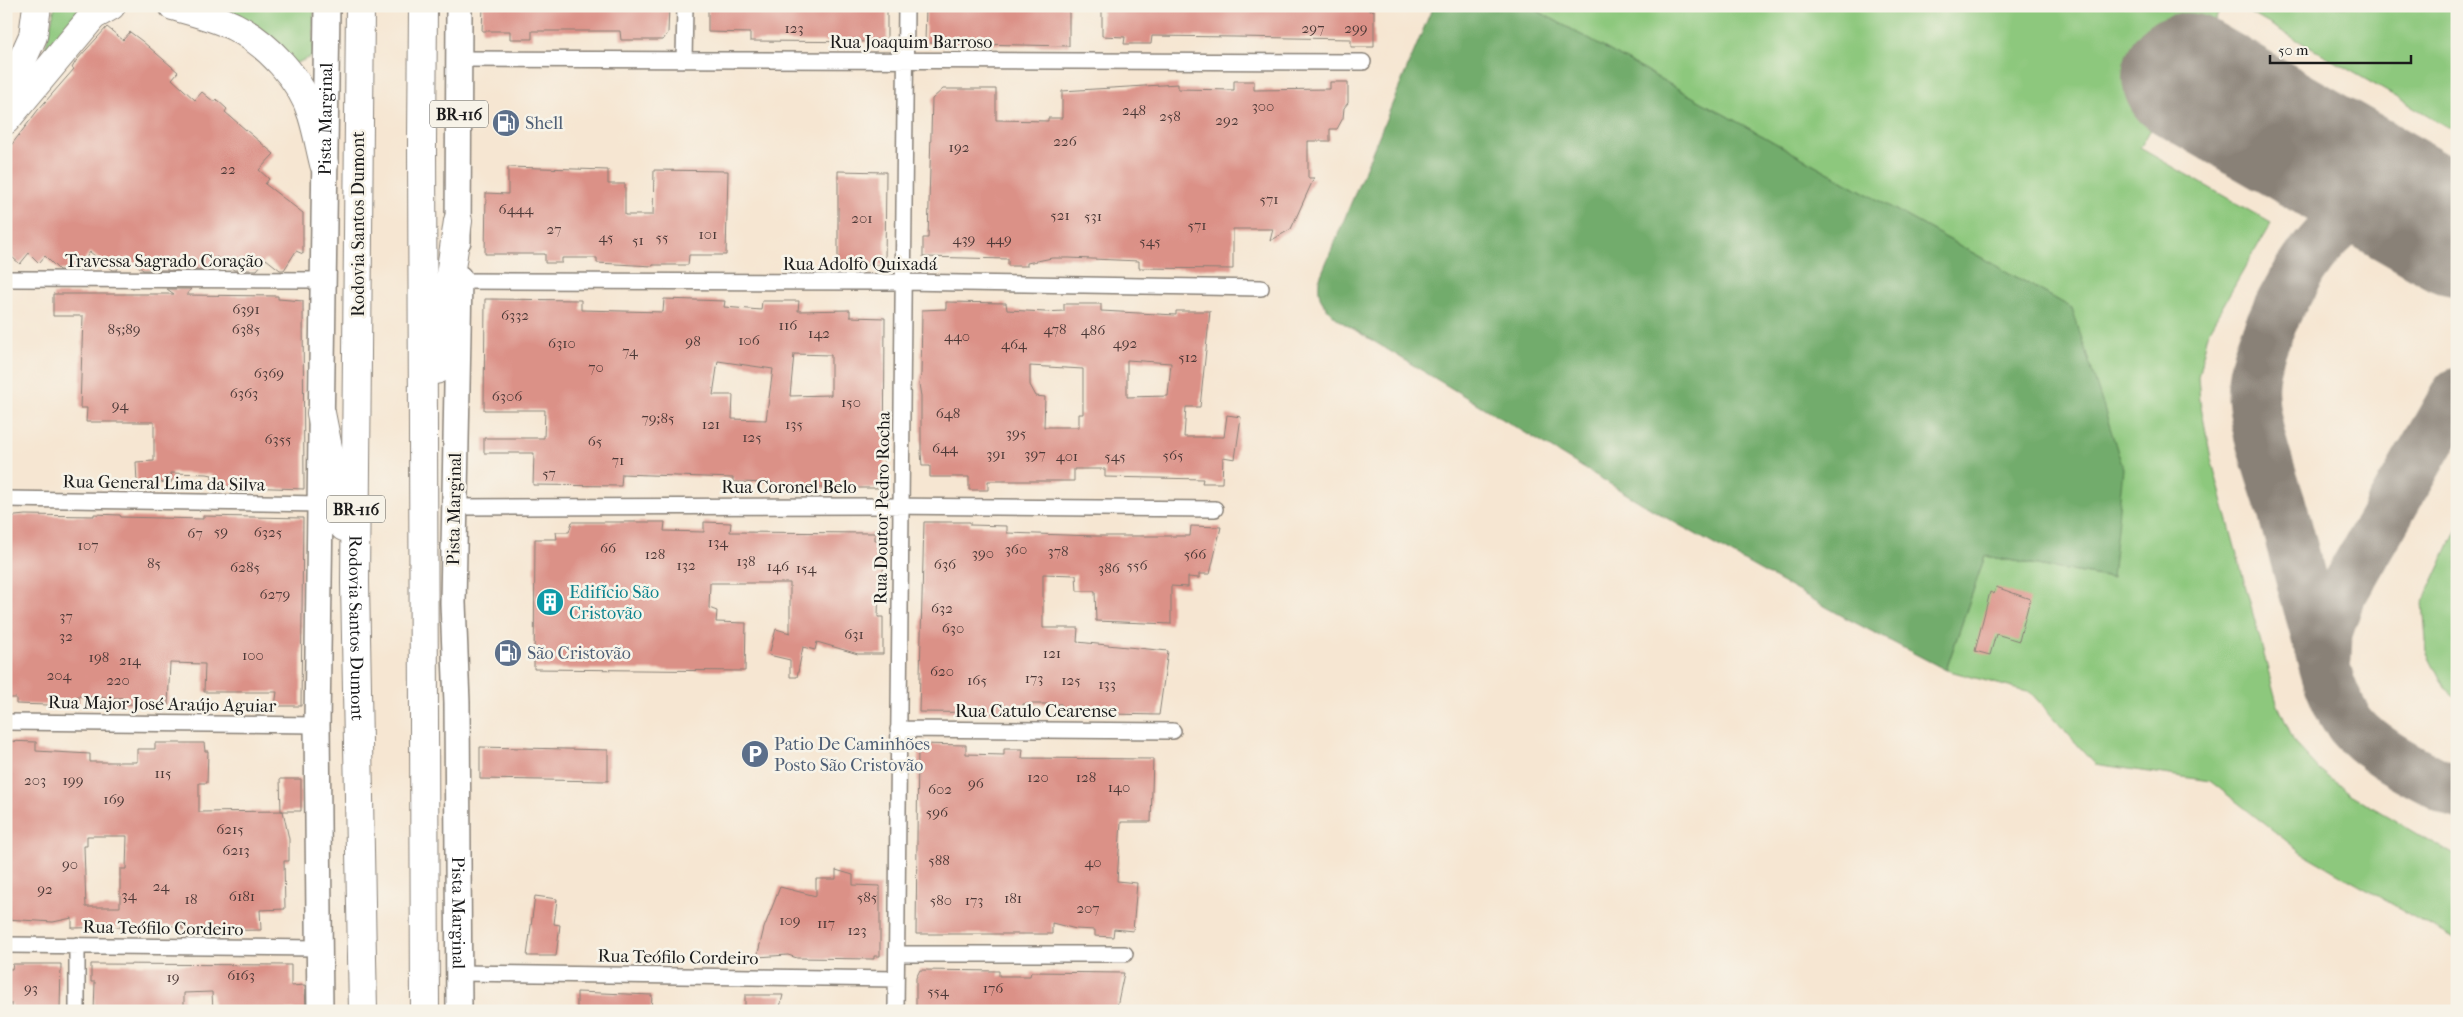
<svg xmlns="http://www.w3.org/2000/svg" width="2463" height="1017" viewBox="0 0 2463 1017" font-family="'IM FELL French Canon',serif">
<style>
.green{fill:#8dc87d;stroke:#54724c}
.forest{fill:#72ac6c;stroke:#476444}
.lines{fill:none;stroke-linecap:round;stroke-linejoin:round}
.taxiway{stroke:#898177;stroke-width:51}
.runway{stroke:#898177;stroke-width:128}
.building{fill:#db9187;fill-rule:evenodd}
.street-casing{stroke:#898177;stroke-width:18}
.primary-casing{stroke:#898177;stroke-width:28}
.highway-casing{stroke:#898177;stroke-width:30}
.street{stroke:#fff;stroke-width:15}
.primary{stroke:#fff;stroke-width:25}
.highway{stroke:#fff;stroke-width:28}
.labels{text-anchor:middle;stroke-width:5;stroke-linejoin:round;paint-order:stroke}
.number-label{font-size:15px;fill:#4c3937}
.shield{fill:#f7f3e8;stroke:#5e5c59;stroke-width:1}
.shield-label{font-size:16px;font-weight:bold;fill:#1c1c1c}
.street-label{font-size:18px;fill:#1c1c1c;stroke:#f7f3e8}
.service-label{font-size:18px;fill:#4e5e75;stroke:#f7f3e8;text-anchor:start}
.culture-label{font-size:18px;fill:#0d838f;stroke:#f7f3e8;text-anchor:start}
</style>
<rect width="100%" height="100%" fill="#f7f3e8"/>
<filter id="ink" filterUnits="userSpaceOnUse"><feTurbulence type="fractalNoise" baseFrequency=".02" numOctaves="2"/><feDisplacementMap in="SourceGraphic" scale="10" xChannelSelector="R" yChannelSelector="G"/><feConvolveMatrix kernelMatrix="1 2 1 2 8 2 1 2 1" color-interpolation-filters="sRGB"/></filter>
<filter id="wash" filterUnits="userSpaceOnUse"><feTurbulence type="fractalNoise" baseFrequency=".0096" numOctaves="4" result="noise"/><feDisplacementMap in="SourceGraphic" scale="20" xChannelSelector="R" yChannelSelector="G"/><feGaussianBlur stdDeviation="1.12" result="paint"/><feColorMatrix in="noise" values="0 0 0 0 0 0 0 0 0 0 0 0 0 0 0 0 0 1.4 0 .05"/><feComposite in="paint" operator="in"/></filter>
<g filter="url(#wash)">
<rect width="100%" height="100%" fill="#f6e6d2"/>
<path class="green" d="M 55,6 L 94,6 L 41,66 Z
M 204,6 L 314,6 L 314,56 L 294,64 Z
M 1529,6 L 2223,6 L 2140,148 L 2271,223 L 2209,330 L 2198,377 L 2200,401 L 2211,458 L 2277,703 L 2295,743 L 2320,770 L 2350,794 L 2457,857 L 2457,941 L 2302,853 L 2210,781 L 2095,764 L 2031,693 L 1946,670 L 1985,556 L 2111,578 L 2072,308 Z
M 2238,6 L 2457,6 L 2457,132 Z
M 2457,529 L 2457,697 L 2445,688 L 2427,653 L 2423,602 Z"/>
<path class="forest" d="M 1433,6 L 1529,6 L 2072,308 L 2123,468 L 2112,578 L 1985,556 L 1946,670 L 1846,618 L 1663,516 L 1340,321 C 1325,307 1317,301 1319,280 Z"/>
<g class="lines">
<path class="taxiway" d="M 2452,230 C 2428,221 2377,207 2352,218 C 2311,235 2256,339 2253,382 C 2250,419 2272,476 2283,512 C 2293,550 2303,588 2314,626 C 2319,647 2324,668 2331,687 C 2336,700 2343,715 2351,725 C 2375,754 2424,775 2457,794
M 2326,659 L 2327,633 L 2339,598 L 2457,393"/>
<path class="runway" d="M 2186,77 L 2457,232"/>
</g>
<g id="blocks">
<path class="building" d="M 483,6 L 669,6 L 668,33 L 663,40 L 621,40 L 620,31 L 532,31 L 532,39 L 510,39 L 510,31 L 482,31 Z
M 708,6 L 887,6 L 887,42 L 750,41 L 750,33 L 708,32 Z
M 926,6 L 1069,6 L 1069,46 L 925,43 Z
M 1102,6 L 1369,6 L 1369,11 L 1374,10 L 1374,47 L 1351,47 L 1351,39 L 1236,37 L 1152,36 L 1151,44 L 1124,44 L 1125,37 L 1102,36 Z
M 107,27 L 123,40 L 130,32 L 142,41 L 178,72 L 172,79 L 195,100 L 202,92 L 214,102 L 216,99 L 227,109 L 225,112 L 274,154 L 259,170 L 269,179 L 265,184 L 303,213 L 303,254 L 296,251 L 284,270 L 280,270 L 266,259 L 257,270 L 234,270 L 216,257 L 206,270 L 143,270 L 127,257 L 117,270 L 113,270 L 90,252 L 77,270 L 59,270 L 45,256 L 39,263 L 29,253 L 20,264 L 6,252 L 6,152 L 38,110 L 74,69 L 72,68 L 76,61 Z
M 1234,81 L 1254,81 L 1254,90 L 1330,89 L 1330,82 L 1348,82 L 1348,103 L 1344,108 L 1343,118 L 1337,129 L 1330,129 L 1330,141 L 1308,141 L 1308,178 L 1314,178 L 1291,229 L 1270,241 L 1273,229 L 1233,229 L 1233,269 L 1139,268 L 1139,261 L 1069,258 L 1052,258 L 1027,263 L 1027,266 L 1008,266 L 1008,259 L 923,257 L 923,238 L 928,238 L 932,99 L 943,89 L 996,89 L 996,120 L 1048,121 L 1048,118 L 1062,118 L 1062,91 L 1178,84 L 1178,89 L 1234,90 Z
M 508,167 L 608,170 L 608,184 L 625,184 L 625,215 L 653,215 L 654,170 L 728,171 L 726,255 L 689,255 L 688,265 L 653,265 L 653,266 L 597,263 L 597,258 L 562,258 L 562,263 L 545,263 L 545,254 L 485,254 L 486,193 L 508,194 Z
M 838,171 L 886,172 L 885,265 L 838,265 Z
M 167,289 L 191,289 L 186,295 L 278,296 L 278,299 L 303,301 L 304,489 L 212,486 L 212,475 L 207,474 L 171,473 L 172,482 L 137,484 L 136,462 L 154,461 L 154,422 L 86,422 L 87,408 L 80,408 L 83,316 L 53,316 L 53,294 L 174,294 Z
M 485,299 L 581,300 L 581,310 L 663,312 L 664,299 L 725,301 L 724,307 L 761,310 L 762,301 L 799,301 L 798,311 L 850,310 L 850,317 L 885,318 L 884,488 L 772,488 L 774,483 L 733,482 L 733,478 L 622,474 L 621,486 L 533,485 L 534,453 L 484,453 L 484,438 L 544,438 L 545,410 L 484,410 ZM 794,354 L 831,355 L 831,395 L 790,396 ZM 718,361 L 773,369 L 766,420 L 732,419 L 733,395 L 713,395 Z
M 946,302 L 1006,303 L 1007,310 L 1045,312 L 1064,311 L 1064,304 L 1101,304 L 1101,311 L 1176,315 L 1176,311 L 1210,311 L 1200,407 L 1186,407 L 1184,437 L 1224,437 L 1227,415 L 1241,417 L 1235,459 L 1223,457 L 1222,483 L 1202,483 L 1203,479 L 1105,477 L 1105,469 L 1074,469 L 1074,481 L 988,481 L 988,490 L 969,490 L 969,477 L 930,477 L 930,466 L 922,466 L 921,452 L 921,396 L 919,384 L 921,375 L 922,310 L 946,309 ZM 1127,360 L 1171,363 L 1168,396 L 1127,397 ZM 1030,366 L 1083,369 L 1083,414 L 1079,414 L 1079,427 L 1044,427 L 1045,397 L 1036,396 L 1030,385 Z
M 94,514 L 120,515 L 121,517 L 203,519 L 203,516 L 303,518 L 301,706 L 275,706 L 277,692 L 204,692 L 205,664 L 170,663 L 168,705 L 123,704 L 123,698 L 79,696 L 79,706 L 16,704 L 16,698 L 6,698 L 6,517 L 25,515 L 94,516 Z
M 572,522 L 665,522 L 664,531 L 704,532 L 704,522 L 731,523 L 730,532 L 875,533 L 875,540 L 884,540 L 883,580 L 879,580 L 878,617 L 883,617 L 883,654 L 858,654 L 817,642 L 815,650 L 803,647 L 797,677 L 790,677 L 790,660 L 769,655 L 776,629 L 790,633 L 790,583 L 710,583 L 709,608 L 717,611 L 716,622 L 746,623 L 745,671 L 534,669 L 535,539 L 557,539 L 556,532 L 569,532 Z
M 924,522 L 970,522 L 970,525 L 1007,526 L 1007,533 L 1095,536 L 1190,536 L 1191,526 L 1221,527 L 1210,574 L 1199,574 L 1199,578 L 1188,577 L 1188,587 L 1171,586 L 1171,624 L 1096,621 L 1095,591 L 1077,591 L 1076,575 L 1043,574 L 1043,628 L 1078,628 L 1077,642 L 1168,651 L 1159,715 L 1061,713 L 1061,704 L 1023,704 L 1023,713 L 919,712 Z
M 1996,587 L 2030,599 L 2019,641 L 1996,634 L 1990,655 L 1975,651 L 1990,592 L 1994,594 Z
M 6,741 L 36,742 L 36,751 L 90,754 L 90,762 L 137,762 L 137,749 L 155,749 L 155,743 L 204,743 L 205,751 L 208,751 L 207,783 L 199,783 L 199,812 L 283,811 L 289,839 L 289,861 L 284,861 L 285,909 L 260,910 L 261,930 L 201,931 L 182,929 L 182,926 L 72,928 L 72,918 L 53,922 L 6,919 ZM 87,836 L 127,836 L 126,869 L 120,869 L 120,907 L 86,907 L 84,846 L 87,846 Z
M 918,744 L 966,745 L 966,754 L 1004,755 L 1004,749 L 1023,749 L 1022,758 L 1153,759 L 1151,822 L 1121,822 L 1117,881 L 1137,883 L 1133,931 L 1114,929 L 1113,937 L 1095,936 L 1095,930 L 1076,929 L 1052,923 L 1052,934 L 916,934 Z
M 480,747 L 608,750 L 608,781 L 480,779 Z
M 280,779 L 301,779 L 301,811 L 281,811 Z
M 836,870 L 853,875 L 853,885 L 880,886 L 880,956 L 874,956 L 874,959 L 797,958 L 788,955 L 757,957 L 764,928 L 780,887 L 816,896 L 816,879 L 836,879 Z
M 535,896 L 557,899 L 554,924 L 560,925 L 556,956 L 527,956 Z
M 13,964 L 61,964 L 60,1011 L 12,1011 L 12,1004 L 6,1004 L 6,969 L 12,969 Z
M 91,964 L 291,965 L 291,986 L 305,985 L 306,1010 L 213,1011 L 212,992 L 184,993 L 184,1011 L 94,1011 L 95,982 L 91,982 Z
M 920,970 L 999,971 L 999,976 L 1030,976 L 1031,972 L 1124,973 L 1116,1011 L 925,1011 L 925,1009 L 916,1009 L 916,978 Z
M 577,992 L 652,995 L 651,1011 L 577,1011 Z
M 745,995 L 783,995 L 779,1011 L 745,1011 Z"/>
</g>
</g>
<g filter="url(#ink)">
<use href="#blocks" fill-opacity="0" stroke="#898177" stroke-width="1"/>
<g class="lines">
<defs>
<path id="street" d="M 460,59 L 1363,62
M 684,60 L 685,6
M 6,279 L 321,280
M 459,281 L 902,282 L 1261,288
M 6,499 L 321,504
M 454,507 L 882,506 L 1215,509
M 6,722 L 317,725
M 898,729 L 1173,731
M 6,945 L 318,948
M 897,954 L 1125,954
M 459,973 L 896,979
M 77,1011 L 77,945
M 896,1011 L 906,6"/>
<g id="primary">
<path d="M 458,241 L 459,6"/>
<path id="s1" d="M 459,278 L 453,603 L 457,703 L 459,1011"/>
<path id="s2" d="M 320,1011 L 317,725 L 327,6"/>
</g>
<g id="highway">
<path d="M 173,6 C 194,12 216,17 235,27 C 268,44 301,79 312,115 C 317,131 320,148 324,164"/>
<path id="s3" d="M 360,6 L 355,583 L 363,1011"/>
<path d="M 423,6 L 422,142 L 425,1011"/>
<path d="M 6,96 L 33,36 L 37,6"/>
<path d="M 6,120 L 93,16 L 111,6"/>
<path d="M 436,370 L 458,221"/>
<path d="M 321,413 L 344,527"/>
</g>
</defs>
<use href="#street" class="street-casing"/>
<use href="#primary" class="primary-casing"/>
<use href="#highway" class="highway-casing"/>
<use href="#street" class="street"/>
<use href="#primary" class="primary"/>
<use href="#highway" class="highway"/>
</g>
</g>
<defs>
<symbol id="fuel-disc" viewBox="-11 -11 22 22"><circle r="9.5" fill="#5c6f8a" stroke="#f7f3e8"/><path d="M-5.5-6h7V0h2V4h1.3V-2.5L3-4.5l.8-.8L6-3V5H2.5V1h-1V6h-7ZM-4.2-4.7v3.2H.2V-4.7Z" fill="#fff"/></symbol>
<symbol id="building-disc" viewBox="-11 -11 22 22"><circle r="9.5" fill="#0f9aa8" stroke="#f7f3e8"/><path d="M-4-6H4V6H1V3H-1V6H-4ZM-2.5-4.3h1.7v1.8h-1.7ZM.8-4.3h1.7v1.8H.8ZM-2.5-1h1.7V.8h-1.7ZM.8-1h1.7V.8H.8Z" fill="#fff"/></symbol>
<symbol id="parking-disc" viewBox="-11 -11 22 22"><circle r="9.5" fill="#5c6f8a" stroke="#f7f3e8"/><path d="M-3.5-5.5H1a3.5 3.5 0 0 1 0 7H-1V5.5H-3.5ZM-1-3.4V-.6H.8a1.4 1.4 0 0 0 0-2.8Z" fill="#fff"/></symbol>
</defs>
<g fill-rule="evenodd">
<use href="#fuel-disc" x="490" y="107" width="32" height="32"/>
<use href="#building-disc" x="534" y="586" width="32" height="32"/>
<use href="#fuel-disc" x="492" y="637" width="32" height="32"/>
<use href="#parking-disc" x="739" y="738" width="32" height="32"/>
</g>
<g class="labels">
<g class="number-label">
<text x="794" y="33">123</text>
<text x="1313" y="33">297</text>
<text x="1356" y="33">299</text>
<text x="1263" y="111">300</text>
<text x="1134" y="115">248</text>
<text x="1170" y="121">258</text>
<text x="1227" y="125">292</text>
<text x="1065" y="146">226</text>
<text x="959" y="152">192</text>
<text x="228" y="174">22</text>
<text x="1269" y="204">571</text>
<text x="516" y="214">6444</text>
<text x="1060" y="220">521</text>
<text x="1093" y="221">531</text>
<text x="862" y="223">201</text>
<text x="1197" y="230">571</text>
<text x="554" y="234">27</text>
<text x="708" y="239">101</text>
<text x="606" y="242">45</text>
<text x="662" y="242">55</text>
<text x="964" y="244">439</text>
<text x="999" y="244">449</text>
<text x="638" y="245">51</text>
<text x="1150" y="246">545</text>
<text x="246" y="314">6391</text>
<text x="515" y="320">6332</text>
<text x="788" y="330">116</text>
<text x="124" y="334">85;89</text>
<text x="246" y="334">6385</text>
<text x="1055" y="334">478</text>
<text x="1093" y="335">486</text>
<text x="819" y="338">142</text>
<text x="957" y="341">440</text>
<text x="749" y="345">106</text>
<text x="693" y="346">98</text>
<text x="562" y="348">6310</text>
<text x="1125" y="348">492</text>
<text x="1014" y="349">464</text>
<text x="630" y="356">74</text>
<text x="1188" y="362">512</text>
<text x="596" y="372">70</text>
<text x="269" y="378">6369</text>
<text x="244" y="398">6363</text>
<text x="507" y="401">6306</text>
<text x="851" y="407">150</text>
<text x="120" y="410">94</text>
<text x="948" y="418">648</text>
<text x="658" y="423">79;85</text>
<text x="711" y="429">121</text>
<text x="794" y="429">135</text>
<text x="1016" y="438">395</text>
<text x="752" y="442">125</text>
<text x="278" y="444">6355</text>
<text x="595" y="446">65</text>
<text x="945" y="453">644</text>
<text x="996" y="459">391</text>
<text x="1035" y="459">397</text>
<text x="1173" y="460">565</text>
<text x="1067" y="461">401</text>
<text x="1115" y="461">545</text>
<text x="618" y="465">71</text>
<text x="549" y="478">57</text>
<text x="221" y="536">59</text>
<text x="268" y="537">6325</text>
<text x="195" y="538">67</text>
<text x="718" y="547">134</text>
<text x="88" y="550">107</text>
<text x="608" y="553">66</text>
<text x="1016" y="554">360</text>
<text x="1058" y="556">378</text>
<text x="983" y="558">390</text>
<text x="655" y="559">128</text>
<text x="1195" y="559">566</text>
<text x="746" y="566">138</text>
<text x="154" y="568">85</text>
<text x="945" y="569">636</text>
<text x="686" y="570">132</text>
<text x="1137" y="570">556</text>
<text x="778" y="571">146</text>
<text x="245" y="572">6285</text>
<text x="806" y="573">154</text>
<text x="1109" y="573">386</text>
<text x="275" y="599">6279</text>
<text x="942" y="613">632</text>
<text x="66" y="621">37</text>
<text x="953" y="633">630</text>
<text x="854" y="639">631</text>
<text x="66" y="641">32</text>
<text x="1052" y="658">121</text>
<text x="253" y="660">100</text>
<text x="99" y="662">198</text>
<text x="130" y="665">214</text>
<text x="942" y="676">620</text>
<text x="59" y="680">204</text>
<text x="1034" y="683">173</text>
<text x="118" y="685">220</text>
<text x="977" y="685">165</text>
<text x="1071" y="685">125</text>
<text x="1107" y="689">133</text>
<text x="163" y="778">115</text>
<text x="1038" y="782">120</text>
<text x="1086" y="782">128</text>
<text x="35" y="785">203</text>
<text x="73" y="785">199</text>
<text x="976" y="788">96</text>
<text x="1119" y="792">140</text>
<text x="940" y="794">602</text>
<text x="114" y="804">169</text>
<text x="937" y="817">596</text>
<text x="230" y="834">6215</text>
<text x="236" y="855">6213</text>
<text x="939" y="865">588</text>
<text x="1093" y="867">40</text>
<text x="70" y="869">90</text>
<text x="161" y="891">24</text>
<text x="45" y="894">92</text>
<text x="129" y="900">34</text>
<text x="242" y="901">6181</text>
<text x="867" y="902">585</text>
<text x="1013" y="903">181</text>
<text x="191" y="904">18</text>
<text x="941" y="905">580</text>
<text x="974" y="905">173</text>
<text x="1088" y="913">207</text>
<text x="790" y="925">109</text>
<text x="826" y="928">117</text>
<text x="857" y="935">123</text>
<text x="241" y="980">6163</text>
<text x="173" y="982">19</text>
<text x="31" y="993">93</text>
<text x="993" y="993">176</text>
<text x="938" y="996">554</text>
</g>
<g class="shield">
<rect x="430" y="100.5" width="58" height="27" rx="4"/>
<rect x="327" y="495.5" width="58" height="27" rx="4"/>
</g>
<g class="shield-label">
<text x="459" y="120">BR-116</text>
<text x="356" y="515">BR-116</text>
</g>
<g class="street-label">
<text x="911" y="48">Rua Joaquim Barroso</text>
<text dy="6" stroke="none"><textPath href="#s2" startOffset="892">Pista Marginal</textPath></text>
<text transform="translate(358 224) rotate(-90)" y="6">Rodovia Santos Dumont</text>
<text x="164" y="267">Travessa Sagrado Coração</text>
<text x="860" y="270">Rua Adolfo Quixadá</text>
<text transform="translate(164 483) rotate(1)" y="6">Rua General Lima da Silva</text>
<text x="789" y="493">Rua Coronel Belo</text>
<text transform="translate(882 508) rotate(-89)" y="6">Rua Doutor Pedro Rocha</text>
<text transform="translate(454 509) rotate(-89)" y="6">Pista Marginal</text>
<text dy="6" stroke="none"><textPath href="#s3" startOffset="622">Rodovia Santos Dumont</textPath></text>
<text transform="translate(162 704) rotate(1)" y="6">Rua Major José Araújo Aguiar</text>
<text x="1036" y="717">Rua Catulo Cearense</text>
<text dy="6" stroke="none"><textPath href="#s1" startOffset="635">Pista Marginal</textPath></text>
<text transform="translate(163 928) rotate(1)" y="6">Rua Teófilo Cordeiro</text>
<text transform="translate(678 957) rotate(1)" y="6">Rua Teófilo Cordeiro</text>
</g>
<g class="service-label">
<text x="525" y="129">Shell</text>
<text x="527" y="659">São Cristovão</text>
<text x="774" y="750">Patio De Caminhões<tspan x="774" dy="21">Posto São Cristovão</tspan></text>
</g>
<g class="culture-label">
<text x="569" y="598">Edifício São<tspan x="569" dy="21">Cristovão</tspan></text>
</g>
</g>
<rect width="2463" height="1017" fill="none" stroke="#f7f3e8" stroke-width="25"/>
<path d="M2270 55v8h141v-8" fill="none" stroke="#1c1c1c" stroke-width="2.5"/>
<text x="2278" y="55" font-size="15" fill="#1c1c1c" stroke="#f7f3e8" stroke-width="4" paint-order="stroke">50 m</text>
</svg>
